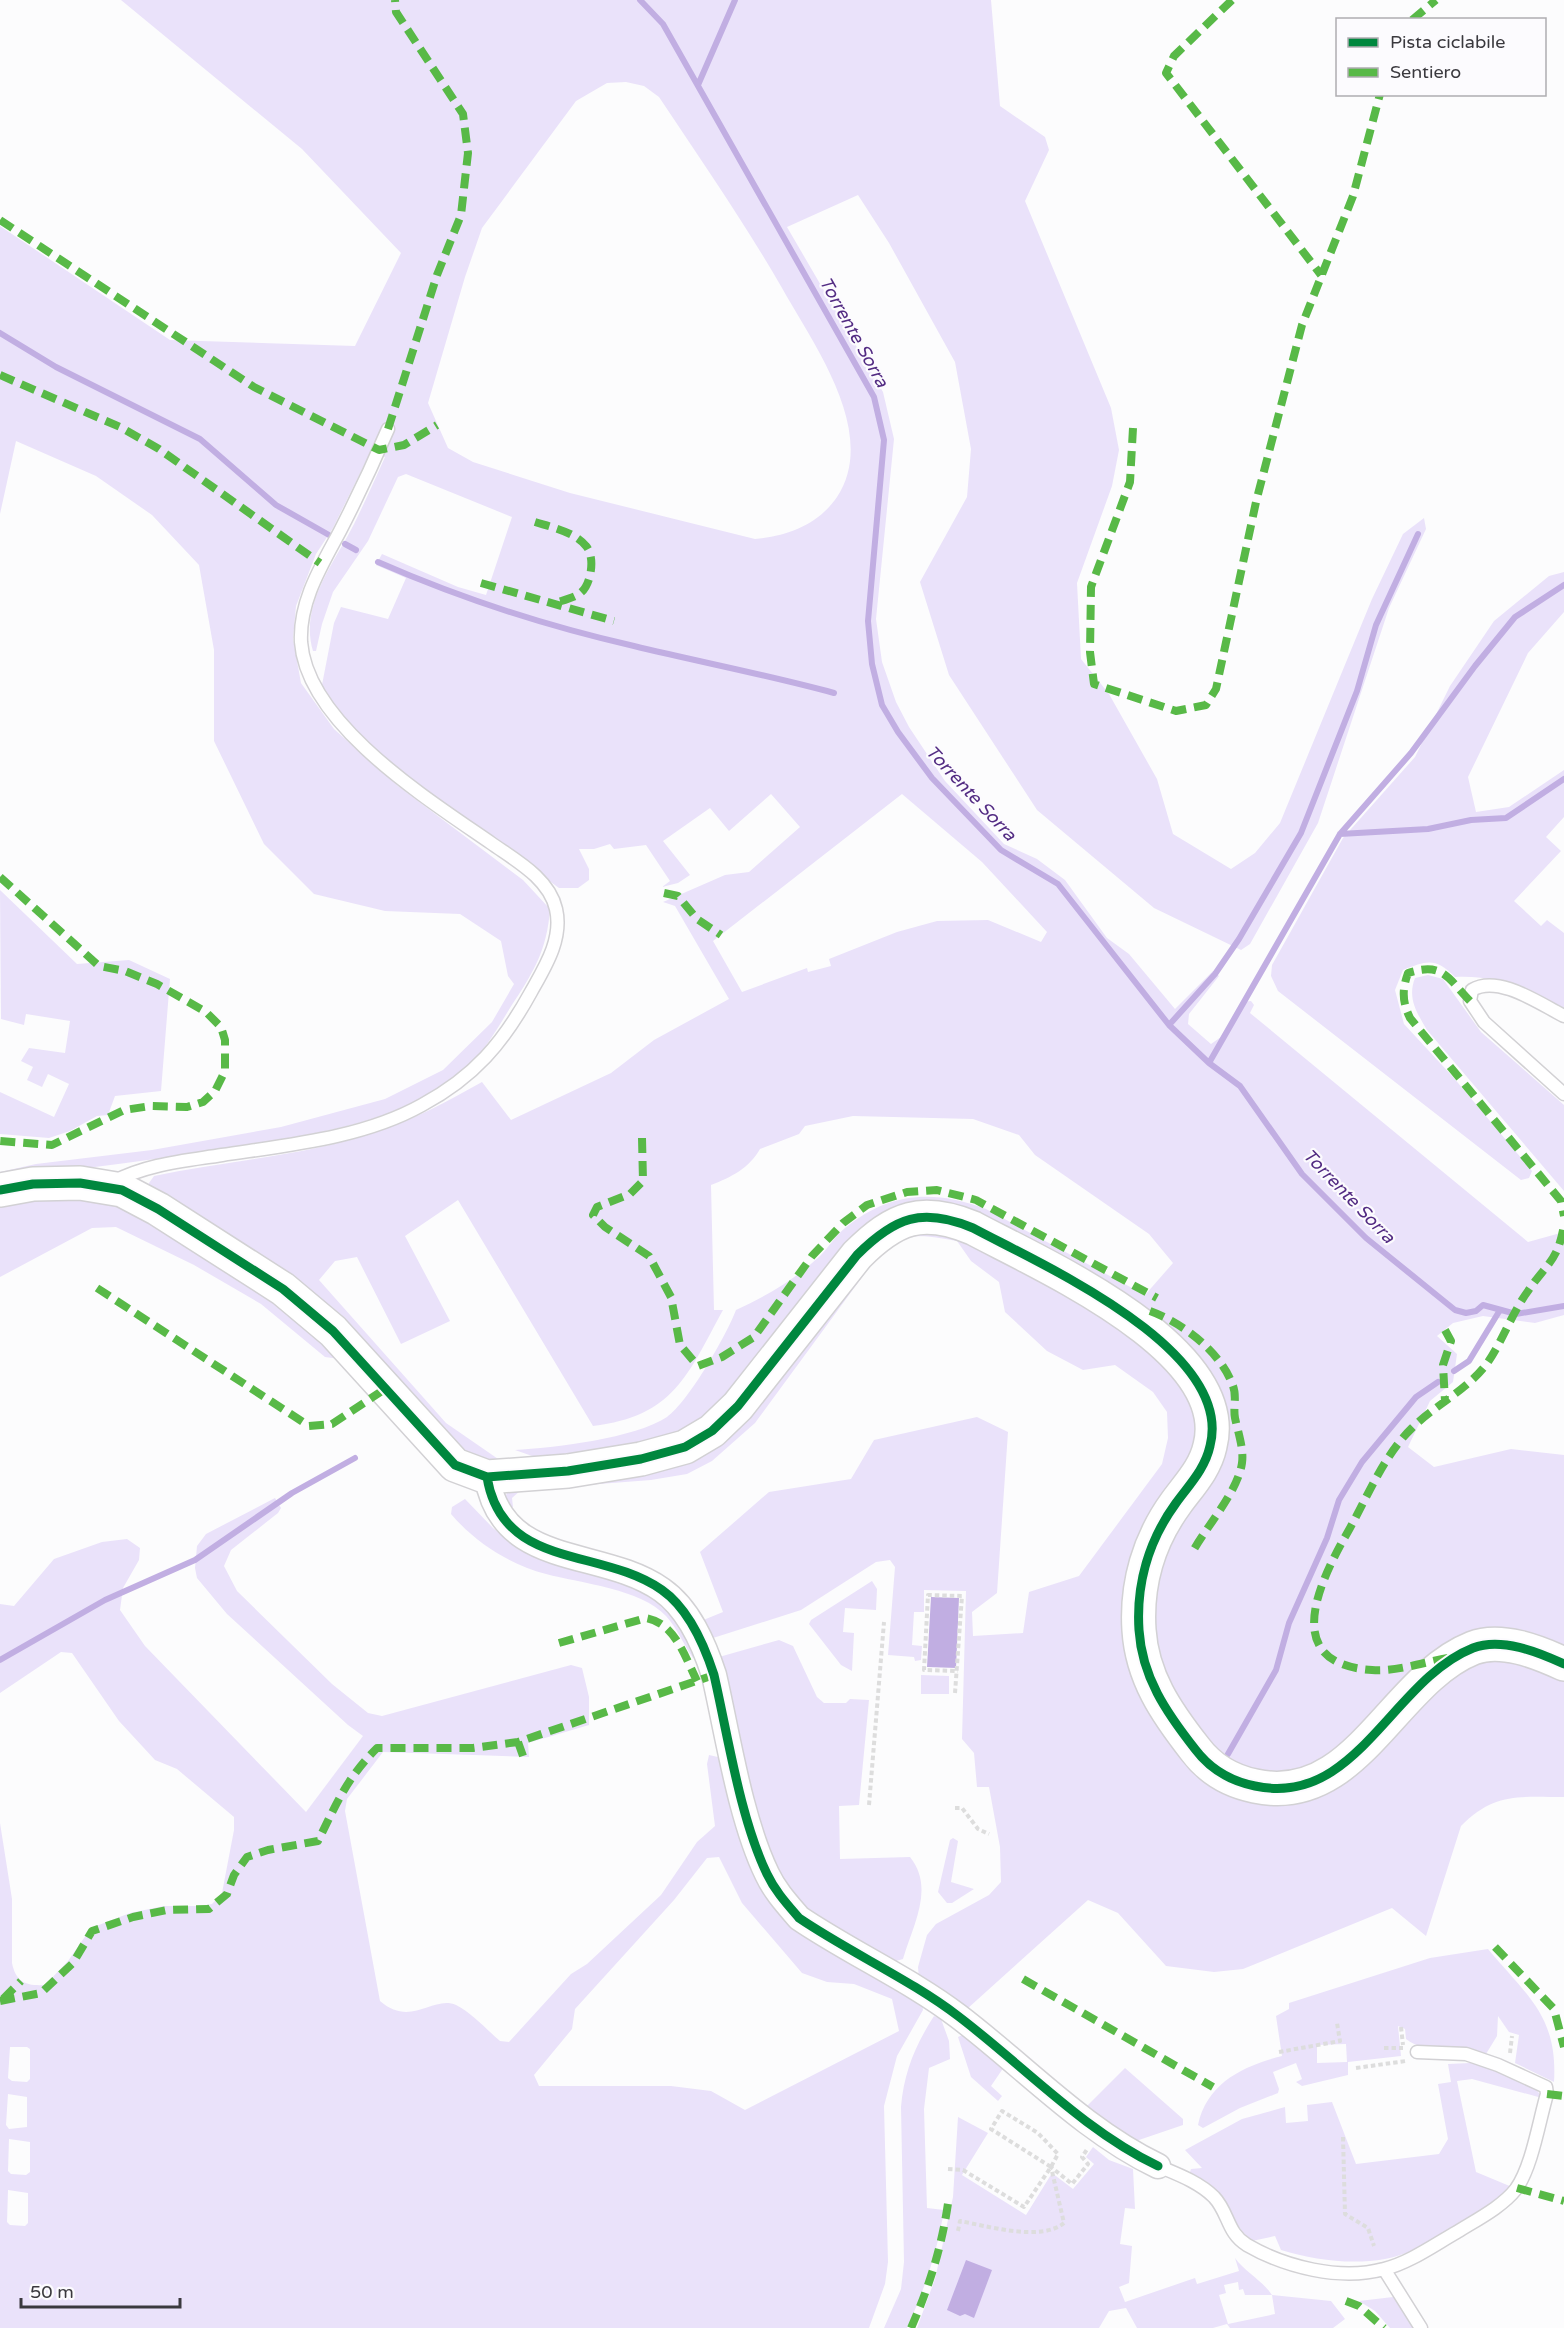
<svg xmlns="http://www.w3.org/2000/svg" width="1564" height="2328" viewBox="0 0 1564 2328" font-family="'Varela Round',sans-serif">
<style>
.green{fill:#eae2fa;fill-rule:evenodd}
.water{fill:#c1aee2}
.lines{fill:none;stroke-linecap:round;stroke-linejoin:round}
.stream{stroke:#c1aee2;stroke-width:6}
.lane-casing{stroke:#d2d1d4;stroke-width:15}
.street-casing{stroke:#d2d1d4;stroke-width:27}
.secondary-casing{stroke:#d2d1d4;stroke-width:36}
.path{stroke:#ddd;stroke-width:4;stroke-dasharray:4.5 3;stroke-linecap:butt}
.lane{stroke:#fff;stroke-width:12}
.street{stroke:#fff;stroke-width:24}
.secondary{stroke:#fff;stroke-width:33}
.quiet{stroke:#58b947;stroke-width:8;stroke-dasharray:15 8;stroke-linecap:butt}
.cycleway-casing{stroke:#fcfbfe;stroke-width:13}
.cycleway{stroke:#00873e;stroke-width:9}
.labels{text-anchor:middle;stroke-width:4.5;stroke-linejoin:round;paint-order:stroke}
.water-label{font-size:18px;font-style:italic;fill:#532c83;stroke:#fcfbfe}
</style>
<rect width="100%" height="100%" fill="#fcfcfd"/>
<path class="green" d="M 121,0 L 991,0 L 1000,106 L 1045,137 L 1049,150 L 1025,201 L 1111,408 L 1119,450 L 1112,486 L 1077,583 L 1081,659 L 1109,694 L 1157,779 L 1173,834 L 1231,869 L 1255,853 L 1280,823 L 1372,599 L 1403,534 L 1424,518 L 1426,529 L 1389,608 L 1318,823 L 1250,944 L 1241,950 L 1154,908 L 1037,810 L 949,675 L 920,582 L 967,497 L 971,449 L 955,362 L 889,243 L 858,195 L 787,227 L 883,392 L 894,439 L 876,619 L 882,662 L 896,702 L 909,727 L 945,781 L 1004,844 L 1037,859 L 1065,880 L 1107,938 L 1129,954 L 1175,1009 L 1213,971 L 1219,976 L 1189,1014 L 1188,1024 L 1211,1044 L 1221,1037 L 1241,1002 L 1251,1001 L 1254,1005 L 1250,1013 L 1528,1242 L 1564,1232 L 1564,1315 L 1535,1323 L 1483,1316 L 1453,1323 L 1437,1336 L 1457,1354 L 1453,1382 L 1430,1401 L 1408,1447 L 1434,1467 L 1511,1449 L 1564,1455 L 1564,1651 L 1496,1635 L 1351,1744 L 1290,1776 L 1224,1765 L 1171,1704 L 1148,1629 L 1162,1546 L 1219,1468 L 1199,1364 L 921,1206 L 734,1393 L 683,1438 L 555,1464 L 515,1450 C 553,1448 636,1438 667,1417 C 689,1401 726,1336 736,1310 C 767,1296 795,1279 820,1256 C 829,1247 835,1236 845,1228 C 889,1192 934,1189 986,1209 L 1145,1295 L 1173,1263 L 1149,1234 L 1035,1155 L 1019,1135 L 973,1119 L 853,1116 L 805,1126 L 799,1134 L 760,1149 C 749,1168 732,1177 711,1185 L 714,1310 L 723,1310 C 687,1376 674,1416 593,1426 L 458,1200 L 405,1236 L 450,1321 L 401,1344 L 357,1257 L 335,1261 L 319,1280 L 446,1423 L 501,1461 L 469,1460 L 149,1189 L 149,1183 L 154,1176 C 229,1160 307,1156 379,1131 C 415,1119 448,1101 482,1082 L 511,1120 L 611,1073 L 654,1040 L 729,999 L 675,906 L 663,902 L 725,875 L 749,872 L 800,827 L 771,794 L 729,831 L 710,808 L 663,841 L 690,875 L 678,883 L 662,887 L 670,881 L 646,845 L 614,849 L 610,844 L 594,849 L 579,849 L 589,869 L 589,880 L 578,888 L 559,888 L 409,780 L 347,724 L 321,690 L 334,623 L 341,607 L 388,619 L 406,578 L 376,565 L 382,554 L 458,587 L 486,595 L 512,517 L 406,474 L 398,477 L 368,541 L 333,592 L 322,624 L 316,651 L 313,651 C 299,605 335,562 354,524 C 365,502 375,479 385,457 L 369,455 L 333,528 L 316,554 L 296,606 L 293,639 L 301,683 L 334,729 L 398,786 L 523,880 L 550,909 C 547,951 533,973 510,1008 C 497,1029 483,1054 464,1070 C 405,1122 322,1132 248,1145 C 165,1159 83,1168 0,1180 L 0,1172 L 36,1164 L 152,1150 L 281,1127 L 385,1099 L 443,1070 L 492,1022 L 514,984 L 508,976 L 501,941 L 460,914 L 385,911 L 314,894 L 264,844 L 214,741 L 214,650 L 199,565 L 152,515 L 96,476 L 16,441 L 0,514 L 0,226 L 170,340 L 355,346 L 401,253 L 302,149 ZM 626,82 L 644,86 L 659,97 C 701,160 744,222 782,288 C 814,345 879,433 837,497 C 818,525 787,536 755,539 L 570,493 L 473,462 L 448,448 L 428,403 L 465,277 L 482,228 L 576,101 L 607,83 ZM 902,794 L 982,862 L 1047,932 L 1041,942 L 988,920 L 937,921 L 897,932 L 829,959 L 831,966 L 808,972 L 807,968 L 742,992 L 713,941 Z
M 1564,572 L 1564,612 L 1528,653 L 1468,777 L 1476,812 L 1509,807 L 1564,770 L 1564,817 L 1546,837 L 1561,851 L 1514,901 L 1541,926 L 1547,920 L 1564,933 L 1564,1008 C 1523,991 1501,975 1455,977 C 1435,957 1427,961 1403,970 L 1395,990 L 1404,1024 L 1453,1077 L 1532,1171 L 1529,1178 L 1521,1180 L 1278,991 L 1271,976 L 1272,965 L 1343,838 L 1415,757 L 1450,686 L 1494,621 L 1549,576 Z
M 0,890 L 77,964 L 129,960 L 170,979 L 161,1091 L 115,1096 L 108,1115 L 97,1116 L 70,1131 L 49,1138 L 0,1134 L 0,1092 L 54,1117 L 69,1084 L 48,1074 L 42,1087 L 27,1080 L 33,1067 L 21,1061 L 29,1048 L 65,1053 L 70,1021 L 26,1014 L 24,1025 L 1,1019 Z
M 1428,975 L 1443,979 L 1481,1032 L 1564,1105 L 1564,1191 L 1427,1030 C 1417,1013 1407,998 1415,978 Z
M 34,1194 L 118,1204 L 272,1295 L 340,1359 L 325,1357 L 261,1304 L 194,1265 L 116,1227 L 92,1228 L 0,1277 L 0,1199 Z
M 952,1230 L 1083,1298 L 1186,1380 L 1202,1444 L 1130,1596 L 1190,1760 L 1326,1793 L 1347,1780 L 1458,1669 L 1497,1655 L 1564,1676 L 1564,1797 C 1521,1797 1494,1792 1461,1826 L 1426,1936 L 1392,1908 L 1243,1969 L 1214,1972 L 1166,1966 L 1118,1913 L 1088,1900 L 967,2009 L 919,1979 L 918,1967 L 927,1935 L 936,1924 L 989,1895 L 1001,1882 L 1000,1847 L 989,1787 L 977,1787 L 974,1753 L 962,1739 L 966,1591 L 924,1590 L 924,1612 L 914,1612 L 912,1645 L 922,1646 L 921,1660 L 915,1661 L 914,1657 L 888,1655 L 895,1567 L 890,1560 L 876,1562 L 801,1610 L 713,1638 L 701,1621 L 723,1612 L 700,1552 L 769,1492 L 851,1479 L 874,1440 L 977,1417 L 1008,1432 L 997,1593 L 972,1612 L 973,1636 L 1023,1633 L 1029,1592 L 1079,1576 L 1162,1464 L 1168,1438 L 1167,1412 L 1153,1392 L 1115,1365 L 1083,1370 L 1047,1351 L 1005,1312 L 999,1282 L 971,1261 L 957,1241 C 910,1233 906,1232 871,1265 L 755,1423 L 712,1461 L 687,1474 L 651,1480 L 521,1490 L 512,1498 L 513,1507 L 507,1509 L 506,1495 L 510,1489 L 687,1456 L 862,1260 L 900,1231 Z
M 275,1498 L 281,1508 L 278,1513 L 231,1550 L 224,1566 L 237,1591 L 332,1684 L 368,1713 L 382,1716 L 571,1665 L 582,1668 L 589,1697 L 589,1725 L 528,1743 L 529,1757 L 383,1752 L 347,1799 L 345,1811 L 380,2001 C 411,2028 433,1995 456,2005 C 471,2012 487,2030 500,2041 L 509,2042 L 571,1974 L 587,1964 L 661,1895 L 697,1842 L 715,1826 L 707,1764 L 709,1755 L 722,1758 L 762,1880 L 922,2004 L 923,2010 L 897,2056 L 884,2106 L 888,2262 L 885,2284 L 869,2328 L 0,2328 L 0,1823 L 12,1899 L 12,1963 C 16,1983 27,1986 45,1985 L 68,1961 L 91,1928 L 130,1913 L 164,1906 L 201,1906 L 212,1904 L 222,1893 L 234,1830 L 234,1817 L 177,1769 L 155,1760 L 119,1721 L 72,1653 L 61,1652 L 0,1693 L 0,1604 L 14,1606 L 54,1559 L 102,1542 L 127,1539 L 140,1548 L 139,1560 L 123,1588 L 120,1610 L 145,1646 L 306,1812 L 363,1736 L 348,1725 L 227,1614 L 197,1578 L 195,1568 L 197,1546 L 206,1534 ZM 719,1857 L 742,1903 L 802,1973 L 827,1982 L 854,1984 L 892,1999 L 899,2031 L 745,2110 L 711,2091 L 671,2086 L 539,2086 L 534,2075 L 572,2029 L 575,2009 L 674,1900 L 707,1858 ZM 10,2047 L 27,2047 L 30,2049 L 30,2079 L 27,2082 L 12,2081 L 8,2078 ZM 8,2094 L 27,2097 L 27,2127 L 9,2129 L 6,2125 ZM 9,2139 L 30,2142 L 30,2172 L 26,2175 L 11,2174 L 8,2171 ZM 8,2190 L 28,2193 L 28,2223 L 25,2226 L 10,2225 L 7,2222 Z
M 465,1499 L 493,1528 L 509,1540 L 644,1590 L 676,1615 L 695,1655 L 693,1658 C 684,1645 677,1628 666,1616 C 641,1589 580,1583 546,1574 C 509,1564 476,1543 451,1514 L 452,1507 Z
M 872,1581 L 877,1589 L 876,1610 L 845,1608 L 843,1632 L 854,1633 L 852,1671 L 841,1665 L 809,1624 L 811,1620 Z
M 779,1640 L 793,1646 L 817,1697 L 824,1703 L 846,1703 L 850,1699 L 869,1700 L 859,1805 L 839,1806 L 840,1859 L 910,1857 C 935,1888 913,1925 903,1959 L 889,1963 C 865,1949 831,1934 811,1916 C 756,1867 736,1729 719,1657 Z
M 921,1675 L 949,1676 L 949,1694 L 921,1694 Z
M 953,1838 L 958,1841 L 951,1882 L 974,1889 L 952,1903 L 947,1903 L 938,1892 L 950,1840 Z
M 1488,1949 C 1527,1996 1558,2016 1554,2082 L 1515,2063 L 1519,2035 L 1509,2032 L 1498,2016 L 1497,2036 L 1486,2054 C 1462,2048 1426,2055 1406,2039 L 1405,2029 L 1398,2026 L 1401,2056 L 1348,2062 L 1348,2075 L 1302,2086 L 1296,2082 L 1302,2079 L 1296,2063 L 1273,2072 L 1279,2089 L 1278,2093 L 1240,2108 L 1203,2128 L 1198,2125 C 1207,2083 1243,2066 1282,2056 L 1276,2016 L 1289,2009 L 1289,2003 L 1430,1958 ZM 1346,2044 L 1347,2062 L 1317,2063 L 1317,2045 Z
M 934,2016 L 941,2019 L 949,2041 L 950,2059 L 929,2068 L 924,2109 L 927,2208 L 944,2210 C 937,2253 925,2288 907,2328 L 884,2328 L 901,2289 L 904,2262 L 901,2107 C 904,2072 915,2046 934,2016 Z
M 969,2032 L 1006,2064 L 991,2086 L 1002,2096 L 998,2101 L 971,2077 L 958,2037 Z
M 1470,2063 L 1482,2065 L 1535,2087 L 1542,2098 L 1472,2079 L 1457,2081 L 1476,2172 L 1512,2187 C 1483,2209 1421,2254 1385,2259 C 1351,2265 1314,2260 1281,2250 L 1275,2236 L 1252,2241 C 1223,2216 1232,2191 1189,2175 L 1191,2169 L 1202,2168 L 1185,2150 L 1242,2119 L 1285,2107 L 1286,2123 L 1308,2121 L 1307,2105 L 1332,2102 L 1356,2164 L 1439,2154 L 1448,2139 L 1438,2084 L 1451,2082 L 1448,2064 Z
M 1125,2068 L 1183,2119 L 1183,2125 L 1136,2141 L 1086,2107 Z
M 958,2117 L 988,2133 L 962,2175 L 1026,2215 L 1052,2173 L 1073,2189 L 1094,2164 L 1086,2157 L 1093,2147 L 1109,2160 L 1133,2169 L 1135,2209 L 1125,2208 L 1120,2244 L 1132,2246 L 1129,2283 L 1119,2287 L 1125,2302 L 1195,2278 L 1197,2284 L 1239,2271 L 1235,2258 C 1245,2272 1262,2280 1272,2295 L 1331,2301 L 1345,2319 L 1333,2328 L 1230,2328 L 1227,2324 L 1213,2328 L 1137,2328 L 1126,2308 L 1109,2311 L 1099,2328 L 917,2328 L 935,2279 L 953,2197 ZM 1238,2282 L 1239,2290 L 1243,2289 L 1245,2295 L 1272,2295 L 1275,2314 L 1228,2324 L 1219,2295 L 1226,2293 L 1224,2285 Z
M 1393,2297 L 1416,2328 L 1390,2328 L 1375,2311 L 1359,2301 Z"/>
<path class="water" d="M 931,1597 L 959,1598 L 956,1668 L 927,1667 Z
M 966,2260 L 992,2270 L 974,2318 L 965,2314 L 960,2316 L 947,2310 Z"/>
<g class="lines">
<path class="stream" d="M 640,0 L 663,24 L 874,397 L 884,440 L 868,621 L 872,664 L 882,705 L 898,732 L 932,778 L 1001,850 L 1058,884 L 1169,1025 L 1209,1063 L 1240,1086 L 1302,1174 L 1366,1238 L 1455,1310 L 1466,1313 L 1476,1311 L 1483,1305 L 1516,1314 L 1564,1306
M 698,85 L 735,0
M 0,333 L 56,367 L 200,439 L 276,505 L 329,535
M 345,544 L 356,550
M 378,562 C 460,598 546,626 634,646 C 700,662 768,675 834,693
M 1340,834 L 1428,829 L 1471,820 L 1506,818 L 1564,779
M 1169,1025 L 1215,974 L 1239,939 L 1301,833 L 1357,691 L 1376,625 L 1418,534
M 1209,1063 L 1340,834 L 1411,753 L 1475,666 L 1515,617 L 1564,585
M 1454,1371 L 1469,1361 L 1500,1310
M 0,1660 L 105,1600 L 195,1560 L 292,1493 L 355,1458
M 1228,1754 L 1276,1670 L 1289,1623 L 1327,1538 L 1339,1500 L 1362,1462 L 1416,1397 L 1438,1382"/>
<defs>
<path id="lane" d="M 1564,1016 C 1540,1004 1498,974 1472,990 L 1470,1001 L 1484,1022 L 1564,1094
M 113,1182 C 147,1164 184,1161 222,1155 C 288,1145 363,1138 422,1105 C 474,1077 503,1043 531,992 C 545,967 563,939 556,909 C 549,878 515,860 491,843 C 429,800 307,724 301,642 C 299,601 322,565 340,531 C 357,498 373,464 388,429
M 1158,2166 C 1177,2174 1199,2182 1214,2197 C 1229,2213 1227,2233 1247,2245 C 1285,2267 1340,2281 1384,2269 C 1409,2263 1434,2245 1457,2232 C 1476,2220 1502,2207 1516,2189 C 1532,2167 1539,2121 1547,2094 L 1546,2087 L 1498,2065 L 1466,2054 L 1417,2052
M 1384,2269 L 1421,2328"/>
<path id="street" d="M 487,1477 C 502,1570 601,1547 662,1590 C 689,1609 704,1644 714,1675 C 728,1736 740,1818 767,1874 C 775,1891 787,1904 799,1918 C 849,1952 911,1980 958,2016 C 1024,2066 1083,2130 1158,2166"/>
<path id="secondary" d="M 0,1190 L 33,1184 L 80,1183 L 122,1190 L 158,1209 L 283,1289 L 333,1331 L 455,1465 L 487,1477 L 568,1471 L 641,1459 L 685,1447 L 712,1431 L 738,1406 L 857,1255 C 895,1217 922,1207 973,1228 C 1040,1264 1235,1349 1210,1446 C 1205,1469 1189,1485 1176,1503 C 1149,1540 1136,1584 1139,1630 C 1142,1677 1166,1712 1195,1749 C 1210,1769 1230,1781 1255,1786 C 1356,1808 1392,1680 1473,1648 C 1501,1637 1538,1652 1564,1664"/>
</defs>
<use href="#lane" class="lane-casing"/>
<use href="#street" class="street-casing"/>
<use href="#secondary" class="secondary-casing"/>
<path class="path" d="M 955,1693 L 962,1596 L 928,1595 L 924,1670 L 958,1671
M 869,1805 L 884,1622
M 955,1808 L 962,1808 L 978,1829 L 989,1834
M 1401,2027 L 1403,2045
M 1384,2048 L 1403,2048
M 1279,2052 L 1340,2041 L 1337,2023
M 1510,2053 L 1512,2036
M 1356,2068 L 1406,2061
M 1343,2137 L 1345,2214 L 1368,2228 L 1374,2246
M 948,2169 L 963,2170 L 1024,2207 L 1051,2167 L 991,2129 L 1002,2111 L 1038,2133 L 1058,2154 L 1051,2167
M 958,2231 L 960,2221 C 987,2226 1041,2242 1064,2223 L 1051,2167 L 1072,2184 L 1088,2164 L 1082,2157 L 1088,2148"/>
<use href="#lane" class="lane"/>
<use href="#street" class="street"/>
<use href="#secondary" class="secondary"/>
<path class="quiet" d="M 1232,0 L 1174,56 L 1166,73 L 1321,275
M 1412,20 L 1436,0
M 0,220 L 254,387 L 379,450 L 404,445 L 437,425
M 0,375 L 120,427 L 159,449 L 320,563
M 1133,428 L 1130,482 L 1091,587 L 1090,652 L 1094,684 L 1176,711 L 1206,705 L 1216,689 L 1256,502 L 1302,325 L 1353,196 L 1380,94
M 388,429 L 437,275 L 461,215 L 468,153 L 463,114 L 396,12 L 395,0
M 535,522 C 551,527 575,532 586,546 C 596,557 591,587 579,594 C 571,599 560,601 552,604
M 481,583 L 614,621
M 0,877 L 99,966 L 125,971 L 157,984 L 206,1012 L 221,1027 L 225,1040 L 225,1071 L 215,1091 L 203,1102 L 187,1107 L 151,1106 L 124,1110 L 52,1145 L 0,1141
M 664,893 L 678,896 L 697,919 L 721,935
M 1470,1001 C 1447,977 1443,962 1408,973 C 1402,990 1402,1001 1410,1018 L 1561,1201 L 1564,1216
M 642,1138 L 643,1181 L 630,1194 L 597,1207 L 593,1215 L 605,1227 L 649,1256 L 671,1297 L 680,1345 L 698,1366 L 722,1357 L 754,1337 L 812,1256 L 843,1223 L 867,1205 L 907,1192 L 937,1190 L 976,1200 L 1157,1298
M 97,1288 L 309,1426 L 332,1424 L 385,1389
M 1150,1311 C 1183,1323 1221,1352 1233,1386 C 1237,1396 1233,1408 1235,1418 C 1238,1432 1244,1449 1242,1463 C 1238,1491 1207,1526 1193,1551
M 1445,1330 L 1451,1341 L 1443,1365 L 1445,1401
M 559,1643 L 646,1618 C 675,1623 685,1657 697,1681
M 1448,1658 C 1424,1662 1396,1672 1372,1670 C 1276,1664 1322,1577 1350,1528 C 1368,1495 1385,1454 1412,1428 C 1435,1405 1469,1389 1488,1362 C 1503,1340 1512,1313 1528,1291 C 1547,1263 1558,1261 1564,1225
M 518,1742 L 523,1756
M 1495,1947 L 1554,2009 L 1564,2047
M 1023,1979 L 1213,2087
M 3,1999 L 21,1981
M 0,2001 L 41,1993 L 73,1963 L 92,1931 L 133,1917 L 167,1910 L 209,1909 L 227,1894 L 234,1875 L 247,1857 L 268,1850 L 318,1841 C 337,1803 346,1779 377,1748 L 473,1748 L 518,1742 L 714,1675
M 1547,2094 L 1564,2096
M 1517,2188 L 1564,2201
M 1346,2301 L 1359,2306 L 1384,2328
M 911,2328 C 930,2285 943,2243 949,2196"/>
<defs>
<path id="cycleway" d="M 0,1190 L 33,1184 L 80,1183 L 122,1190 L 158,1209 L 283,1289 L 333,1331 L 455,1465 L 487,1477 L 568,1471 L 641,1459 L 685,1447 L 712,1431 L 738,1406 L 857,1255 C 895,1217 922,1207 973,1228 C 1040,1264 1235,1349 1210,1446 C 1205,1469 1189,1485 1176,1503 C 1149,1540 1136,1584 1139,1630 C 1142,1677 1166,1712 1195,1749 C 1210,1769 1230,1781 1255,1786 C 1356,1808 1392,1680 1473,1648 C 1501,1637 1538,1652 1564,1664
M 487,1477 C 502,1570 601,1547 662,1590 C 689,1609 704,1644 714,1675 C 728,1736 740,1818 767,1874 C 775,1891 787,1904 799,1918 C 849,1952 911,1980 958,2016 C 1024,2066 1083,2130 1158,2166"/>
</defs>
<use href="#cycleway" class="cycleway-casing"/>
<use href="#cycleway" class="cycleway"/>
</g>
<g class="labels">
<g class="water-label">
<text transform="translate(854 332) rotate(61)" y="6">Torrente Sorra</text>
<text transform="translate(971 793) rotate(47)" y="6">Torrente Sorra</text>
<text transform="translate(1349 1196) rotate(46)" y="6">Torrente Sorra</text>
</g>
</g>
<rect x="1336" y="18" width="210" height="78" fill="#fcfbfe" stroke="#aeadb1" stroke-width="1.5"/>
<rect x="1348" y="38" width="30" height="9" fill="#00873e" stroke="#aeadb1" stroke-width="1.5"/>
<text x="1390" y="48" font-size="18" fill="#3a393e">Pista ciclabile</text>
<rect x="1348" y="68" width="30" height="9" fill="#58b947" stroke="#aeadb1" stroke-width="1.5"/>
<text x="1390" y="78" font-size="18" fill="#3a393e">Sentiero</text>
<path d="M21 2298v9h159v-9" fill="none" stroke="#3a393e" stroke-width="3"/>
<text x="30" y="2298" font-size="18" fill="#3a393e" stroke="#fcfbfe" stroke-width="4.5" paint-order="stroke">50 m</text>
</svg>
